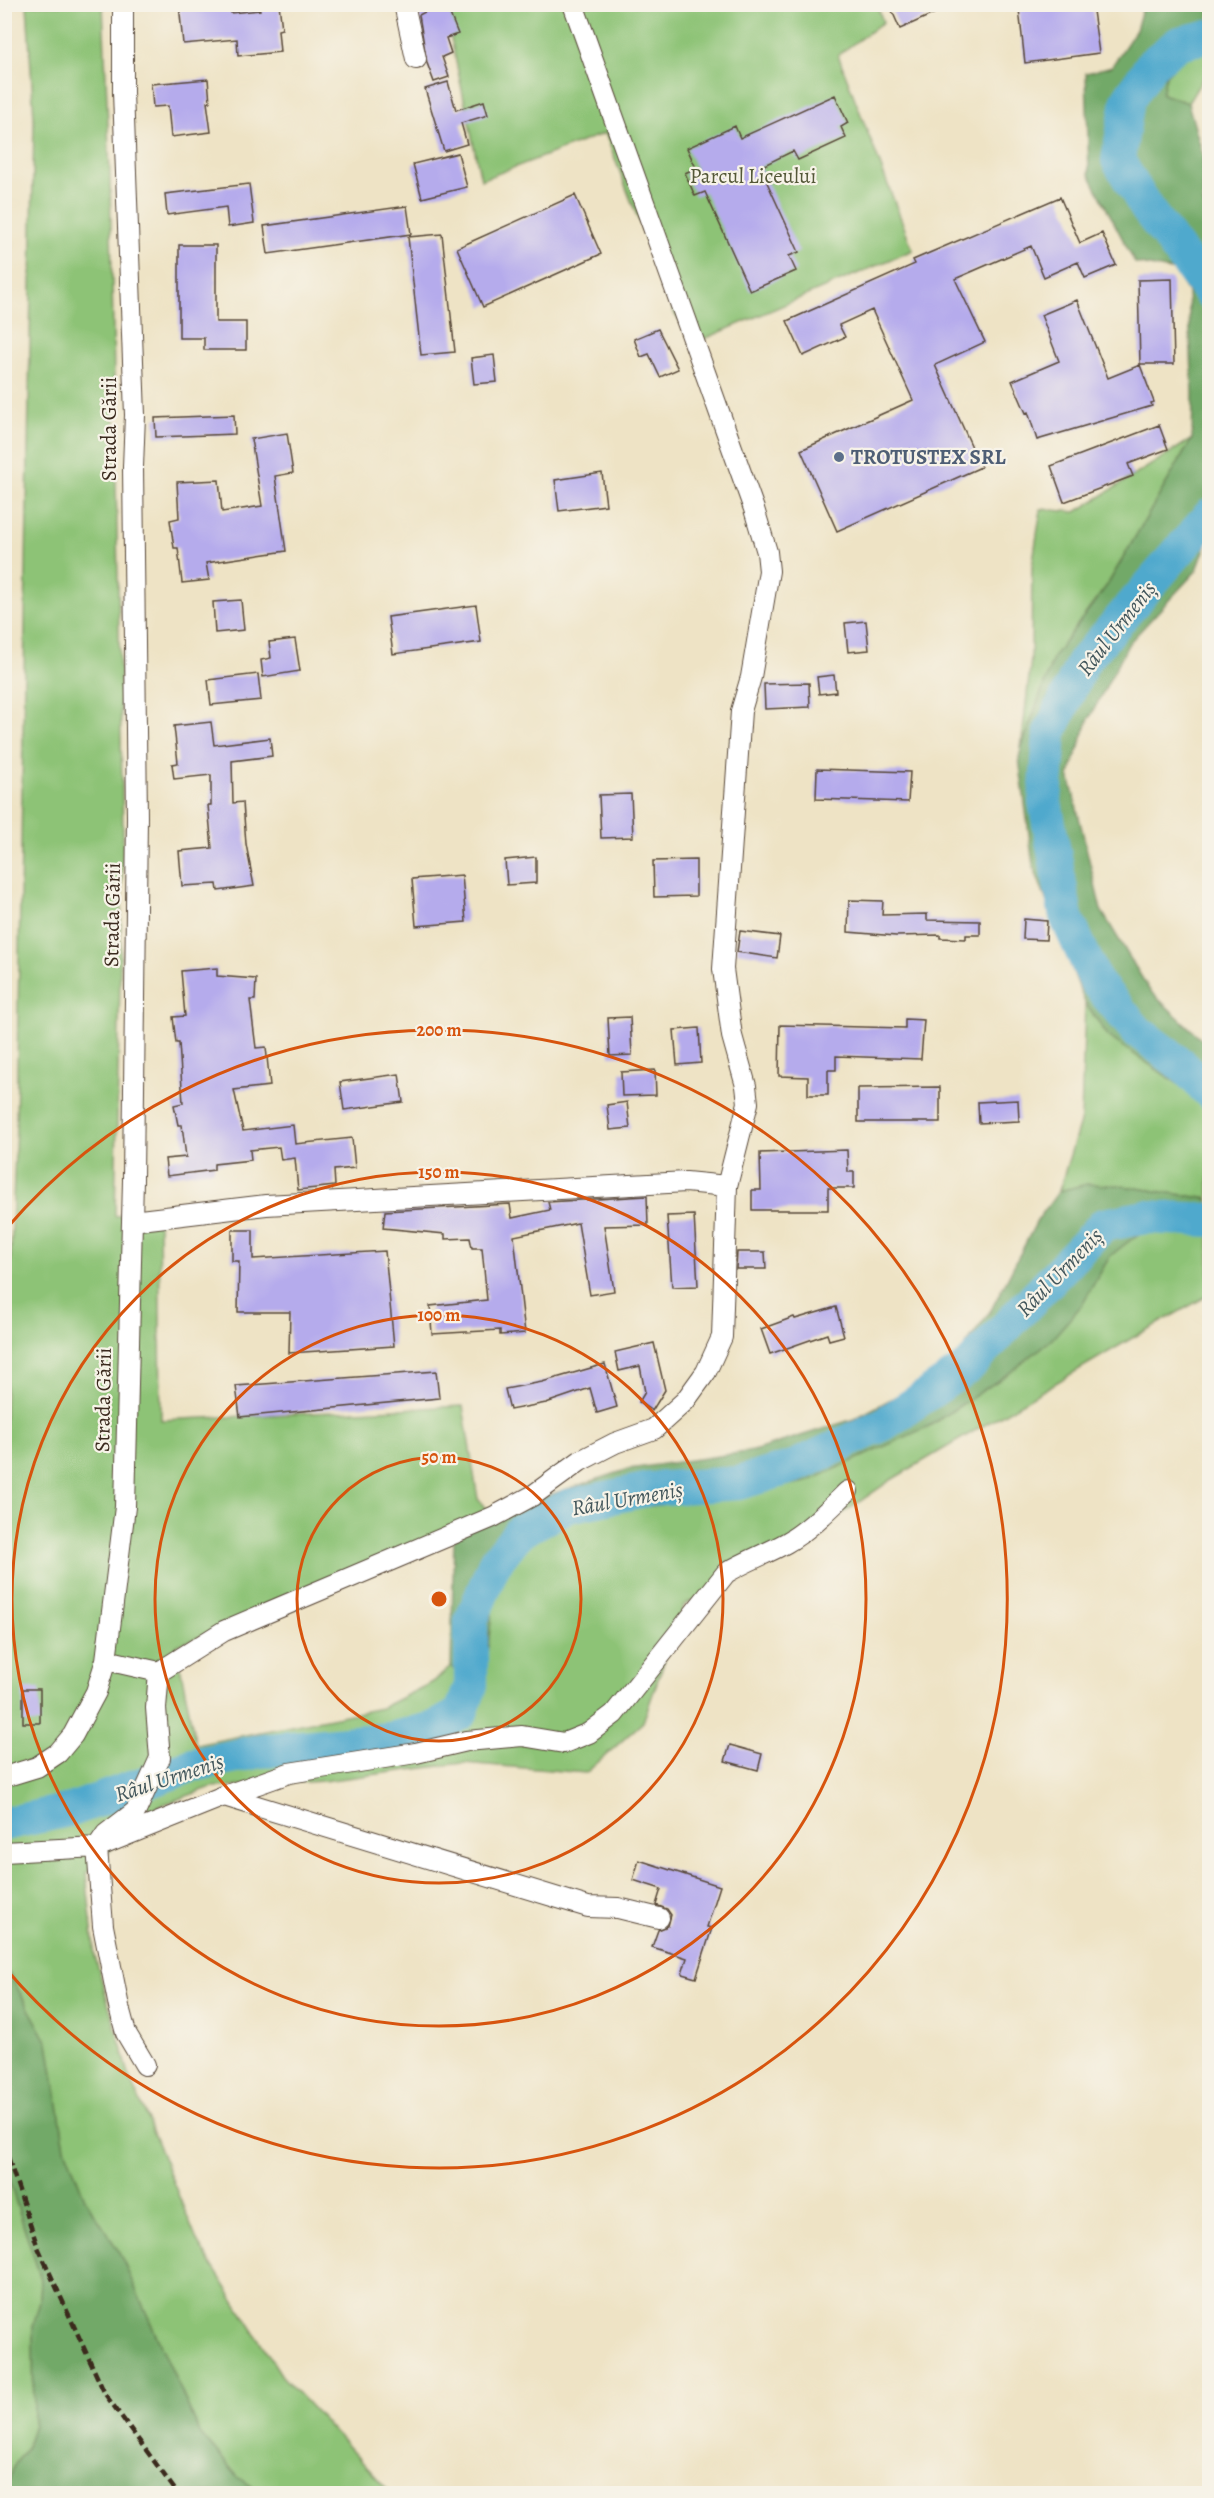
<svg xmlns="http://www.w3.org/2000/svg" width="1214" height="2498" viewBox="0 0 1214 2498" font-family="Alegreya,serif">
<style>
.green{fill:#8dc376;stroke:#64764a;stroke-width:1.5}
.forest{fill:#72a967;stroke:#566a42;stroke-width:1.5}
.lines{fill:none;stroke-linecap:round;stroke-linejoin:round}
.river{stroke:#50a9cd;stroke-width:34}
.building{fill:#b5abec}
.minor-casing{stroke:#564637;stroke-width:22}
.minor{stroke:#fff;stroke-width:20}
.rail{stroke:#3b2a1e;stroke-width:4.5;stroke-dasharray:9 4.5;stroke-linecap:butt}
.ring{fill:none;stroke:#d7540e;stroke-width:3}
.service-dot{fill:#5c6f8a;stroke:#f7f3e8;stroke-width:2}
.labels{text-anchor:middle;stroke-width:4.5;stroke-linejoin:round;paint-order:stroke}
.park-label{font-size:21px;fill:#545838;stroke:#f7f3e8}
.street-label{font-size:21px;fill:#3b2a1e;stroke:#f7f3e8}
.service-label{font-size:21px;font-weight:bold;fill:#4e5e75;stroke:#f7f3e8;text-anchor:start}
.water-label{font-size:22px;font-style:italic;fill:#42565b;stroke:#f7f3e8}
.centre{fill:#d7540e;stroke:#f7f3e8;stroke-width:3}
.ring-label{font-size:18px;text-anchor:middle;font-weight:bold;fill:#d7540e;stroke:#f7f3e8;stroke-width:4.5;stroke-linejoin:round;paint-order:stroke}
</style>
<rect width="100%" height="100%" fill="#f7f3e8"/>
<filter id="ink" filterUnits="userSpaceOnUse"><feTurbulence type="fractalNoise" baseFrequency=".0167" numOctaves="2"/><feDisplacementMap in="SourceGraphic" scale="12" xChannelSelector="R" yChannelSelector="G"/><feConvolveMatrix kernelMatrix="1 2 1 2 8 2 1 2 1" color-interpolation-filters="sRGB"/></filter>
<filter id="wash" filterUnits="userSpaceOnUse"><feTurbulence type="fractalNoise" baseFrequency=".008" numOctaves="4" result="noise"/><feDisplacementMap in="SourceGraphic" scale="24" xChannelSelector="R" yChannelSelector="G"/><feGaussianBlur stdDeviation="1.35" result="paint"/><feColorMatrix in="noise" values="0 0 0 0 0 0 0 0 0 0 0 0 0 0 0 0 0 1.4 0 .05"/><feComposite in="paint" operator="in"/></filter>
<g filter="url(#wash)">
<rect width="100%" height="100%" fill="#eee3c5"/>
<path class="green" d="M 27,5 L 103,5 L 110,175 L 123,835 L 115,1216 L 159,1211 L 161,1420 L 463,1406 L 478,1499 L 491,1515 L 454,1535 L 176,1646 L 196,1745 L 381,1708 L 433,1682 L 451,1667 L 457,1671 L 486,1662 L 495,1586 L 513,1554 L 538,1536 L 580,1514 L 666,1504 L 929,1426 L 1011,1372 L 1051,1340 L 1081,1305 L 1110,1256 L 1129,1241 L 1145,1231 L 1209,1232 L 1209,1295 L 1134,1337 L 891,1480 L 807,1538 L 684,1605 L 643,1722 L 586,1773 L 463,1763 L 324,1781 L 212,1787 L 159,1806 L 86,1873 L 95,1957 L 129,2074 L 198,2243 L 282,2376 L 391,2493 L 262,2493 L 238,2477 L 200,2433 L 118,2250 L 85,2199 L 65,2148 L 48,2043 L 5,1966 L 4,1435 L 16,1125 L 34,118 Z
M 444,5 L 877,5 L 883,22 L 838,55 L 913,250 L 697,342 L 675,315 L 605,133 L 481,180 Z
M 1191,50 L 1209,54 L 1209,73 L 1206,73 L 1188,103 L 1162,94 L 1166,75 Z
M 1192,439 L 1108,584 L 1054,656 L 1021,749 L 1031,659 L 1032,567 L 1041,509 L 1076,512 Z
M 1085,1003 L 1109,1037 L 1209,1105 L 1209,1199 L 1116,1185 L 1059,1191 L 1081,1119 Z
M 5,2168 L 41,2279 L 40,2302 L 33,2326 L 34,2424 L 27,2447 L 12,2469 L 5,2492 Z"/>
<path class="forest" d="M 1187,4 L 1209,6 L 1209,54 L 1191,51 L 1166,75 L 1162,94 L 1188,103 L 1203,156 L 1203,203 L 1209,216 L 1209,537 L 1197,570 L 1129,643 L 1088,721 L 1069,775 L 1101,910 L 1150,991 L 1209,1046 L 1209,1105 L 1109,1037 L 1085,1003 L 1033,865 L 1019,758 L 1021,749 L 1054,656 L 1108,584 L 1192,439 L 1193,394 L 1188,292 L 1175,271 L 1135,263 L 1089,174 L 1086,73 L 1112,66 L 1136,30 L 1143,5 Z
M 1087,1184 L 1116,1185 L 1209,1199 L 1209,1232 L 1145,1231 L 1129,1241 L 1110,1256 L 1081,1306 L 1051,1340 L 1011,1372 L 929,1426 L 807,1482 L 666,1504 L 580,1514 L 538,1536 L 513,1554 L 495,1586 L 486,1662 L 457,1671 L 451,1667 L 454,1535 L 546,1496 L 629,1469 L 753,1451 L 854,1419 L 921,1383 L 959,1355 L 991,1310 L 1037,1221 L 1059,1191 Z
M 5,1966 L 48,2043 L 65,2148 L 85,2199 L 118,2250 L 200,2433 L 238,2477 L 262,2493 L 5,2493 L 12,2469 L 27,2447 L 34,2424 L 33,2326 L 40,2302 L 41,2279 L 5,2168 Z"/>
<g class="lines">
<path class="river" d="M 1210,36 L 1179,43 L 1152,64 L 1128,100 L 1118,160 L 1147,209 L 1210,293
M 1210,515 L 1083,662 L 1050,732 L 1045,802 L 1066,917 L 1096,982 L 1137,1031 L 1182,1065 L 1210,1093
M 4,1824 L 74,1809 L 193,1765 L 260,1751 L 389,1739 L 435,1728 L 461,1713 L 471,1685 L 471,1621 L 494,1564 L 519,1532 L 568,1506 L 650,1489 L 739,1483 L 796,1466 L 884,1424 L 969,1366 L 1103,1225 L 1146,1217 L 1210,1220"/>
</g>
<g id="blocks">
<path class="building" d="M 179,4 L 230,4 L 231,13 L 260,10 L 259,6 L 279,4 L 282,29 L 278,30 L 280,52 L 238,56 L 237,39 L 183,44 Z
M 422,4 L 446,4 L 458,34 L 446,38 L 451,53 L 442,57 L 449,77 L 434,82 L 427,63 L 419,15 L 425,12 Z
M 889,4 L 955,4 L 900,29 Z
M 1059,4 L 1092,4 L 1099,53 L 1025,63 L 1019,9 Z
M 208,79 L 210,102 L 207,102 L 211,132 L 171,137 L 168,106 L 153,107 L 151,84 Z
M 448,82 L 456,110 L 484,101 L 488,115 L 461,123 L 467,144 L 444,151 L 425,89 Z
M 835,95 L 848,123 L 841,127 L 846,138 L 798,160 L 793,151 L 760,167 L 799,252 L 789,256 L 796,271 L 750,291 L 705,192 L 695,196 L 685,173 L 696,168 L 687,148 L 735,126 L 740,138 Z
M 458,153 L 467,187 L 422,198 L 413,164 Z
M 249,184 L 254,223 L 228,227 L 226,207 L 167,215 L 165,194 Z
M 575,195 L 601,254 L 483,307 L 457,248 Z
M 1060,197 L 1080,243 L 1102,233 L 1116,265 L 1085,278 L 1078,262 L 1044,277 L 1031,246 L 955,279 L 985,342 L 935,365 L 981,467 L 837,531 L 801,450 L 913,400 L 872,310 L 839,325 L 845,337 L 803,356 L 787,321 L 915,264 L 913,260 Z
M 407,206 L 411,234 L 268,254 L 264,226 Z
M 442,234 L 455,352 L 421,355 L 408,237 Z
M 179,245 L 216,245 L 216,322 L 246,322 L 246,350 L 204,350 L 204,338 L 179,338 Z
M 1172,279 L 1174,364 L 1140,364 L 1138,280 Z
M 1077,300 L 1108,378 L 1140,365 L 1154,402 L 1151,403 L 1152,406 L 1037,440 L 1028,412 L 1026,413 L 1012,381 L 1059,361 L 1041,315 Z
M 658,329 L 678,369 L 660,377 L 649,354 L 641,357 L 634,339 Z
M 494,355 L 497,382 L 474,384 L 471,358 Z
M 234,415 L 235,434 L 156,437 L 155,418 Z
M 1159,425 L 1168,449 L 1128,464 L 1133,476 L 1064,502 L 1051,466 Z
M 287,433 L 293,473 L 275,476 L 286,551 L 206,563 L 209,580 L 182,583 L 178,548 L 174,548 L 170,520 L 179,518 L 177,482 L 219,480 L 222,512 L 262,506 L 251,439 Z
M 602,473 L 606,505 L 559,511 L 555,480 Z
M 241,600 L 244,630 L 215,633 L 213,602 Z
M 476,605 L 481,642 L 393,654 L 388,617 Z
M 866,621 L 869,650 L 848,652 L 845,623 Z
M 295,639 L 300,671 L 263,677 L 261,660 L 271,658 L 269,642 Z
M 258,674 L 261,700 L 211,705 L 208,680 Z
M 834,675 L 836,692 L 819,694 L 817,677 Z
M 809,683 L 810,707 L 765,709 L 764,684 Z
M 211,722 L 214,745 L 270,738 L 272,756 L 232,761 L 233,803 L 243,802 L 246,844 L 254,886 L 218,891 L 217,884 L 182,886 L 179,851 L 212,848 L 208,805 L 211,805 L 211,775 L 174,779 L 172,764 L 178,763 L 174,726 Z
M 817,769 L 910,772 L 908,802 L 816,799 Z
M 631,794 L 633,837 L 601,838 L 599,795 Z
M 536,857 L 536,883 L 507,885 L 505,860 Z
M 696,860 L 696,896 L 654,897 L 653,861 Z
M 462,875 L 466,922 L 416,926 L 412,879 Z
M 849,900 L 883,901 L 882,915 L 927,914 L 927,920 L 980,921 L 980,935 L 966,935 L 966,939 L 940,938 L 940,935 L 896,936 L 848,932 Z
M 1024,919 L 1047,921 L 1046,940 L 1023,939 Z
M 740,931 L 780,936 L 777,958 L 737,952 Z
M 217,968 L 217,976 L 256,979 L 255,1000 L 250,1000 L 256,1048 L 266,1047 L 270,1086 L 234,1090 L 243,1131 L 293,1125 L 295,1144 L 352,1138 L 355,1168 L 334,1170 L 335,1186 L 298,1190 L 295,1158 L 281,1160 L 279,1147 L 250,1150 L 251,1160 L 214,1164 L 214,1170 L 167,1176 L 165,1159 L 186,1157 L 182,1125 L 178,1125 L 174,1105 L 183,1103 L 179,1043 L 176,1043 L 173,1017 L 185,1016 L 181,971 Z
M 630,1017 L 632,1055 L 610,1056 L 608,1018 Z
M 905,1019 L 924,1020 L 921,1059 L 836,1056 L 836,1070 L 828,1070 L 828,1095 L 808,1095 L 808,1077 L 779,1076 L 780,1025 L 905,1028 Z
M 699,1028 L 701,1063 L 677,1065 L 674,1030 Z
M 655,1070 L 656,1095 L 622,1096 L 621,1072 Z
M 399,1074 L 403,1102 L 344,1110 L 340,1082 Z
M 940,1087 L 940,1122 L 858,1122 L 858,1088 Z
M 1018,1100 L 1019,1121 L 979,1123 L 978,1102 Z
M 627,1102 L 630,1128 L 610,1130 L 607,1105 Z
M 847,1150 L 848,1172 L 854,1172 L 854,1188 L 828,1188 L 828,1210 L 752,1210 L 752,1190 L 761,1190 L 760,1153 Z
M 647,1196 L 648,1225 L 604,1226 L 614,1291 L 590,1295 L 578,1223 L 514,1236 L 525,1333 L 500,1335 L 500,1330 L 432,1334 L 430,1306 L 487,1300 L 482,1248 L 472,1248 L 470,1238 L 445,1239 L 445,1234 L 383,1228 L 385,1211 L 510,1204 L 512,1218 L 550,1210 L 548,1202 Z
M 694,1215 L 698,1286 L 672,1287 L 667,1216 Z
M 232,1230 L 253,1230 L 253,1259 L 385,1251 L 394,1346 L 289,1353 L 290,1312 L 238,1312 L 239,1261 L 232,1261 Z
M 737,1252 L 765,1252 L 766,1269 L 736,1269 Z
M 836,1307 L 844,1336 L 829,1340 L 827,1334 L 770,1354 L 761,1329 L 794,1317 L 795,1319 Z
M 654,1343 L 665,1390 L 652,1411 L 639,1402 L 645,1392 L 640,1366 L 619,1371 L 615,1352 Z
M 605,1364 L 617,1407 L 597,1413 L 590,1388 L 546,1403 L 510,1410 L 505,1389 L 542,1382 Z
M 436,1371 L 439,1398 L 240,1417 L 236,1386 Z
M 23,1689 L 40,1689 L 40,1723 L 23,1723 Z
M 730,1745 L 762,1754 L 758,1770 L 725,1761 Z
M 639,1860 L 720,1886 L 707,1927 L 712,1928 L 696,1978 L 682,1974 L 687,1958 L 652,1947 L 658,1930 L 668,1926 L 671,1915 L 667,1909 L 656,1905 L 661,1889 L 633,1880 Z"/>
</g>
</g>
<g filter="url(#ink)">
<use href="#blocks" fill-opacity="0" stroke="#564637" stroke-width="1.5"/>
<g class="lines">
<defs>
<path id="minor" d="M 404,4 L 416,59
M 132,1221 L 266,1205 L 686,1182 L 727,1186
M 106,1660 L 159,1672 L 224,1631 L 493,1517 L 532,1496 L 580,1461 L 615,1443 L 654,1429 L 685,1401 L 706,1372 L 722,1337 L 727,1186 L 748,1103 L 746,1086 L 732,1036 L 723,969 L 741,711 L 751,677 L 769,571 L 767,552 L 754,509 L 573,4
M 4,1777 L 37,1767 L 58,1753 L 73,1735 L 96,1692 L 106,1660 L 125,1507 L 133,1180 L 137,817 L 133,467 L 135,415 L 123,92 L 123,4
M 224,1796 L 588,1907 L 618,1908 L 659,1918
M 4,1852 L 97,1847 L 224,1796 L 289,1773 L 416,1753 L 467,1741 L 522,1736 L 564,1743 L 589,1733 L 614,1714 L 726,1573 C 746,1561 766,1554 786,1543 C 809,1530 829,1509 848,1491
M 145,2065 L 126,2033 L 119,2007 L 103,1926 L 97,1847 L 106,1834 L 136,1811 L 160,1758 L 156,1708 L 159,1672"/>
</defs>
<use href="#minor" class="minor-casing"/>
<use href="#minor" class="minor"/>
<path class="rail" d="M 4,2145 L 37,2245 L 105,2394 L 178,2494"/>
</g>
</g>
<g class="ring">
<circle cx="439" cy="1599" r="142"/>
<circle cx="439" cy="1599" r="284"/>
<circle cx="439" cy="1599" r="427"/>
<path d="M6 1229A569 569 0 1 1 6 1969"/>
</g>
<circle class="service-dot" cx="839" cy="457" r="6"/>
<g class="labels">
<g class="park-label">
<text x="753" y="183">Parcul Liceului</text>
</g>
<g class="street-label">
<text transform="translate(109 429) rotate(-90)" y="7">Strada Gării</text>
<text transform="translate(112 915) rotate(-89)" y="7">Strada Gării</text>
<text transform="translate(103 1400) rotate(-89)" y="7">Strada Gării</text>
</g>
<g class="service-label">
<text x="851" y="464">TROTUSTEX SRL</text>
</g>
<g class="water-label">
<text transform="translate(1116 628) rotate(-52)" y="8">Râul Urmeniș</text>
<text transform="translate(1059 1272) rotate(-46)" y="8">Râul Urmeniș</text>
<text transform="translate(627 1498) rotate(-10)" y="8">Râul Urmeniș</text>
<text transform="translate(169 1777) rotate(-18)" y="8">Râul Urmeniș</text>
</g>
</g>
<circle cx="439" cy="1599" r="9" class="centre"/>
<g class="ring-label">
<text x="439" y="1036">200 m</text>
<text x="439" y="1178">150 m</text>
<text x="439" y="1321">100 m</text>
<text x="439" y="1463">50 m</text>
</g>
<rect width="1214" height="2498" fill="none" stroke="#f7f3e8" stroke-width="24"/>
</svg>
